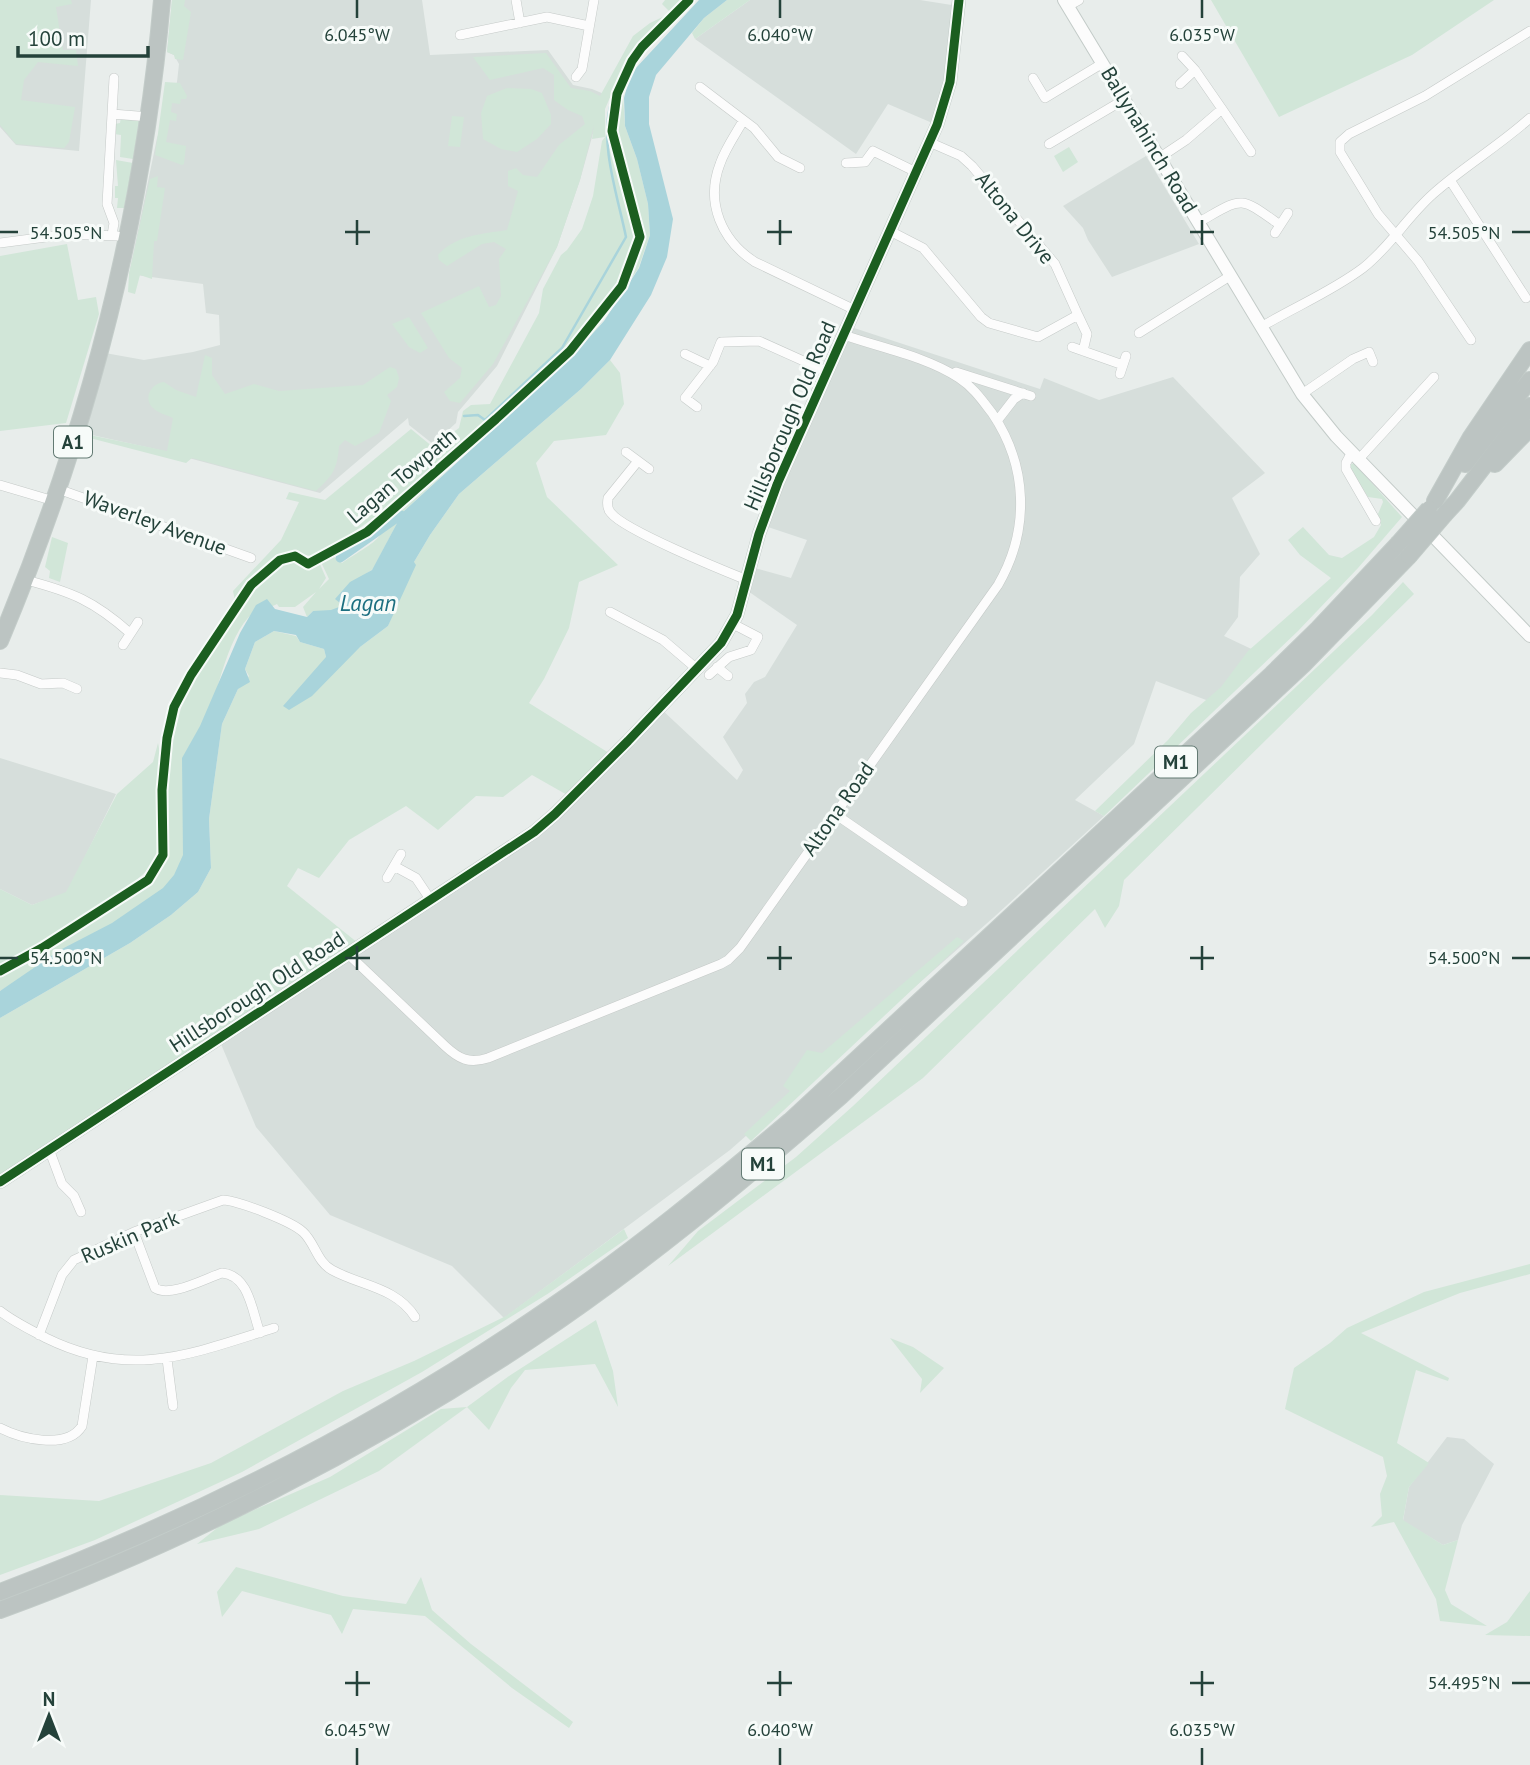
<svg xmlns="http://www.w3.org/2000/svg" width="1530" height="1765" viewBox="0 0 1530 1765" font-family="'PT Sans',sans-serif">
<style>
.built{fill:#d6dedb}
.green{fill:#d1e6d8}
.water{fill:#a9d4db}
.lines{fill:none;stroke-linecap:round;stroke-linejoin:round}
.stream{stroke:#a9d4db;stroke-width:2.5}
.canal{stroke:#a9d4db;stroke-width:9}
.street-casing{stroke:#c5cac8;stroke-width:10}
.secondary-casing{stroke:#c3cbc8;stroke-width:14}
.highway-casing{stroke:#c3ccc9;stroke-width:18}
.street{stroke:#fcfcfc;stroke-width:9}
.secondary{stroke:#fcfcfc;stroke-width:12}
.highway{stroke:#bcc4c2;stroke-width:16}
.highway-bridge-casing{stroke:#c3ccc9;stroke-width:18;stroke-linecap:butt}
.highway-bridge{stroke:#bcc4c2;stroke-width:16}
.cycleway-casing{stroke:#f7fbf9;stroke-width:13}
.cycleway{stroke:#1b5e20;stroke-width:9}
.ticks{fill:none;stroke:#24423a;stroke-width:2.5}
.labels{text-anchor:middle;stroke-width:6;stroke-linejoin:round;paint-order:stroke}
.shield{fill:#f7fbf9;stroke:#637a73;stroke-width:2}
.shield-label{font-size:19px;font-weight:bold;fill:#24423a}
.street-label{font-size:21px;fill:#24423a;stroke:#f7fbf9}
.water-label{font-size:23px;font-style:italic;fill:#1c6f80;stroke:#f7fbf9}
.ticks-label{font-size:18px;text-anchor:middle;fill:#24423a;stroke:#f7fbf9;stroke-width:6;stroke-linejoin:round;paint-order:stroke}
</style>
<rect width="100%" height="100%" fill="#e8edeb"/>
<path class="built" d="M 0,0 L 91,0 L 79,151 L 16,145 L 0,127 Z
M 172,0 L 422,0 L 430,55 L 548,50 L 573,85 L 592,89 L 604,94 L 580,180 L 557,247 L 497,366 L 458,412 L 456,423 L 433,444 L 409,425 L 408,418 L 320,493 L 155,449 L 83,433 L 105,353 L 144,360 L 193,352 L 220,345 L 219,315 L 206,313 L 203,284 L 129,274 L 157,138 L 177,82 L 179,64 L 174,55 L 167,52 Z
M 750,0 L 920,0 L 958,6 L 937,125 L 888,104 L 856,154 L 695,39 Z
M 1146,156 L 1199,244 L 1112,277 L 1088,240 L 1083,228 L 1063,206 Z
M 848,326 L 1040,389 L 1044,378 L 1099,400 L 1173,377 L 1265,473 L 1232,498 L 1260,554 L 1240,577 L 1238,617 L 1224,636 L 1264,655 L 1214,703 L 1156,681 L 1134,744 L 1075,800 L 1104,816 L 994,917 L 730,1150 L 504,1318 L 452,1266 L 330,1215 L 256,1127 L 218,1037 L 512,847 L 660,708 L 737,780 L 743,770 L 723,737 L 747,703 L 745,694 L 754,682 L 765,677 L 797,625 L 745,589 L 751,567 L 791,578 L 807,540 L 762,525 Z
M 0,758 L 116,794 L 67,893 L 32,905 L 0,889 Z
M 1447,1437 L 1464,1439 L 1494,1464 L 1462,1525 L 1458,1540 L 1443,1545 L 1403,1521 L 1409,1487 Z"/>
<path class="green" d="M 0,0 L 71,0 L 72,4 L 56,7 L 61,39 L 54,40 L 55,46 L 62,45 L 63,50 L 76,50 L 78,66 L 38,62 L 24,80 L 21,100 L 75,107 L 69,142 L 64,148 L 16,144 L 0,125 Z
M 172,0 L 185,0 L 184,6 L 191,12 L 183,60 L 175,59 L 174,55 L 167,52 Z
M 665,0 L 687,0 L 671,13 L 636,50 L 615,86 L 605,109 L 605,134 L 634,237 L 617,285 L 564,350 L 487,422 L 381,513 L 326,551 L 311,556 L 297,553 L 275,559 L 235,601 L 233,591 L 281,540 L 299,502 L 286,499 L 289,492 L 325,500 L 411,429 L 433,447 L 459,428 L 463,411 L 471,405 L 490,404 L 539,313 L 543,289 L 561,255 L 567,250 L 582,229 L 593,196 L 602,141 L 605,137 L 592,139 L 594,125 L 580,180 L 557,247 L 493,364 L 460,403 L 450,401 L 444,392 L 460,378 L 462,368 L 449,358 L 421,313 L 479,286 L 489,307 L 496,305 L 501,296 L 499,259 L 506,249 L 494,242 L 482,244 L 447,266 L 439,260 L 438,255 C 456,235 482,234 507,230 L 518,191 L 508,186 L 508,171 L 516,168 L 523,175 L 537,177 L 559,145 L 585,124 L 582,116 L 568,110 L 554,100 L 554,75 L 543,68 L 490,80 L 473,57 L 546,53 L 571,88 L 590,91 L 600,96 L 633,36 L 650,23 L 671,13 L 662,4 Z
M 727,0 L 750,0 L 695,39 L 692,33 L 704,18 Z
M 1211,0 L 1494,0 L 1412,55 L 1279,117 Z
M 629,78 L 623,98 L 625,126 L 637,159 L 648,204 L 650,235 L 638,269 L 592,336 L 403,512 L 373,569 L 358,579 L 339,608 L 331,611 L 313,611 L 307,617 L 303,607 L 316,592 L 295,607 L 279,607 L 277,604 C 270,608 258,609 252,614 C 214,645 194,805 184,858 L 171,882 L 145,904 L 0,991 L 0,977 L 37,959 L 152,882 L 166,857 L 168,760 L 183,700 L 243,601 L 260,580 L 287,560 L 296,560 L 305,567 L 319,562 L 326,578 L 319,589 L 329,579 L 321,562 L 333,556 L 342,563 C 351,556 375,544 380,535 C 386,526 386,520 394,513 C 436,478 476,441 516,403 C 567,356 628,309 642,237 C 644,224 639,208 635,196 C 619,147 609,128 629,78 Z
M 165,82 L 180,83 L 187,96 L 186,99 L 181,99 L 180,104 L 172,103 L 171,112 L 177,114 L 176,121 L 170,120 L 166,142 L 186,146 L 184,164 L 182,165 L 155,155 Z
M 507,88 L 531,89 L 542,93 L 551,115 L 551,124 L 537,139 L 517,152 L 501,149 L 483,139 L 481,113 L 487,96 Z
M 452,116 L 464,117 L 460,147 L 448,146 Z
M 121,117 L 140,118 L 133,159 L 120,157 L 121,135 L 114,134 L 115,124 L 120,123 Z
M 1069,147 L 1078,162 L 1063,172 L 1054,156 Z
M 116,160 L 133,163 L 124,208 L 117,208 L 118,198 L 115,198 L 115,186 L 118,186 Z
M 158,176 L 157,187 L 165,188 L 157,241 L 154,241 L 152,279 L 140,275 L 135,294 L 128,292 L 129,274 L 150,179 Z
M 67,244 L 78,300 L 96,297 L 99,314 L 66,423 L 0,431 L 0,256 Z
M 409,317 L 428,348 L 420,353 L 409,347 L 392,324 Z
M 205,355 L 212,358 L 212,375 L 225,394 L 254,384 L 279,391 L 363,385 L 390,367 L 396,369 L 399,378 L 397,387 L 387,395 L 391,401 L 379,433 L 355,446 L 345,440 L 339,446 C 337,470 333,475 316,491 L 192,458 L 186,463 L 86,437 L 85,434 L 167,451 L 173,418 C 167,415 157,413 152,407 C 143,397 152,383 164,382 L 176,390 L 196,397 Z
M 610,360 L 620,373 L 624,404 L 606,435 L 554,441 L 536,463 L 547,497 L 618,565 L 579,582 L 569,628 L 544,679 L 529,703 L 609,753 L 569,796 L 532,775 L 503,797 L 476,796 L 438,830 L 406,806 L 349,840 L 319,878 L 298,868 L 287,886 L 358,943 L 33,1153 L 0,1176 L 0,1018 L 130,943 L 171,915 L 198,892 L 211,868 L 209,819 L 222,724 L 238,689 L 249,676 L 245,669 L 255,642 L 274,631 L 296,636 L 300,642 L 324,649 L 326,657 L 360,647 L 388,626 L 414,562 L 430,535 L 459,494 L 581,389 Z
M 1354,463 L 1402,517 L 1358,568 L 1298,631 L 1104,816 L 1095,811 L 1168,740 L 1191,713 L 1221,687 L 1248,651 L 1331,578 L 1300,555 L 1288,540 L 1303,527 L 1329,555 L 1342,558 L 1374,537 L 1381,525 L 1378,514 L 1383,502 L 1382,499 L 1368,497 L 1350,468 L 1350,465 Z
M 52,537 L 68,543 L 60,582 L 49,578 L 50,571 L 45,567 Z
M 1403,582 L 1414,594 L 1124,880 L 1119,906 L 1105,928 L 1095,909 L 923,1078 L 668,1266 L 698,1231 L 796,1157 L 853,1106 L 1372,615 Z
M 158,743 L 162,764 L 157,816 L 159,845 L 153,865 L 131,885 L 33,949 L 34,954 L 0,967 L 0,889 L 32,905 L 66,892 L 117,794 L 153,762 Z
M 957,937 L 964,941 L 751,1141 L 744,1134 L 790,1091 L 783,1086 L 807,1050 L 822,1053 Z
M 624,1229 L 628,1238 L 549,1293 L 422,1372 L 242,1472 L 95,1540 L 0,1575 L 0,1495 L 99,1501 L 211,1463 L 343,1391 L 414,1361 L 506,1316 Z
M 1530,1264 L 1530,1274 L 1460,1293 L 1361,1333 L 1449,1378 L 1448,1381 L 1416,1370 L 1397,1443 L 1429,1463 L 1409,1487 L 1403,1520 L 1443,1545 L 1458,1540 L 1445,1590 L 1451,1604 L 1487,1626 L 1440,1621 L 1436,1599 L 1394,1522 L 1371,1527 L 1382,1516 L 1380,1494 L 1387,1476 L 1383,1457 L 1285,1409 L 1294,1368 L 1330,1343 L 1347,1328 L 1424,1292 Z
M 596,1320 L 613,1371 L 618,1407 L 595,1364 L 525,1370 L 511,1388 L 489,1430 L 467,1407 L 379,1471 L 259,1529 L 197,1544 L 222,1524 L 330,1477 L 441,1409 L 467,1407 L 509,1376 Z
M 890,1338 L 913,1347 L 944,1368 L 920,1393 L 922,1379 Z
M 236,1567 L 343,1596 L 406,1604 L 421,1577 L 432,1610 L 471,1644 L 573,1722 L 569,1728 L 512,1688 L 425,1616 L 353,1609 L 342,1634 L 331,1615 L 242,1591 L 222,1617 L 217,1592 Z
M 1530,1591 L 1530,1636 L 1485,1635 L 1507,1622 Z"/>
<path class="water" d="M 699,0 L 727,0 L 704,18 L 656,75 L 649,97 L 649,124 L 673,219 L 667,257 L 651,295 L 610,360 L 581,389 L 459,494 L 430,535 L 414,562 L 416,565 L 388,626 L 360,647 L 312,696 L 289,710 L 283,706 L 326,657 L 324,649 L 300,642 L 296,635 L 274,631 L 255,642 L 245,669 L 250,682 L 238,689 L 222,724 L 209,819 L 211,868 L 198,892 L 171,915 L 130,943 L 0,1018 L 0,991 L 60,950 L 112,923 L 163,888 L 174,875 L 183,855 L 182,758 L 200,726 L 240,633 L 256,605 L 267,599 L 275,609 L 307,617 L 313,611 L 331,610 L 339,607 L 340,603 L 335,599 L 350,582 L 372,570 L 403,512 L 570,359 L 604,321 L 639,268 L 650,235 L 648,204 L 637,159 L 625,126 L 624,98 L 629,79 L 635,69 Z"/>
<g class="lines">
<path class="stream" d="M 464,416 L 478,415 L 485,420 L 562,348 L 626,237 C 618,197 599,143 611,103"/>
<path class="canal" d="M 340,558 L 401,515"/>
<defs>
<path id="street" d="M 516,0 L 520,23
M 1068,6 L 1079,0
M 460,35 L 547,17 L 589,26
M 1182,56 L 1195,70 L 1222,109
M 576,77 L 582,69 L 594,0
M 1033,78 L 1045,98 L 1103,63
M 1180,84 L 1195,70
M 700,87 L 754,128 L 778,157 L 800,168
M 112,114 L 150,117
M 743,121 C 735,135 725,149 720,164 C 705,203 722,241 755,262 L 855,310
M 1049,144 L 1125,99
M 1159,158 L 1186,140 L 1222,109 L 1251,152
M 846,163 L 865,162 L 873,151 L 916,172
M 1450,180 L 1526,298
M 1199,222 C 1244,197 1238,195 1280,225
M 890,231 L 923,248 L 981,317 L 989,323 L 1038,337 L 1078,315 L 1055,264 L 972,166 L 961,156 L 929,142
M 1275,233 L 1288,213
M 112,235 L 114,223 L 107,204 L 114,78
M 0,243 L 69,234 L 118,236
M 1078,315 L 1087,334 L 1083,351
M 1261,327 C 1294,307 1331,292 1363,268 C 1390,247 1407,217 1433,194 C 1463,167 1499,146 1530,118
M 1139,333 L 1230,276
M 1471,340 L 1418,261 L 1378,214 L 1340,152 L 1340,142 L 1349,134 L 1425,96 L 1530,31
M 1072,347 L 1123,365
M 685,354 L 710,366
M 956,372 L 1031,396
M 1120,374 L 1126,356
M 1302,394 L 1353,359 L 1369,352 L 1373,362
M 697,407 L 685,398 L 713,362 L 721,342 L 759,341 L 828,372
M 997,421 L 1014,399 L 1023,393
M 626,452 L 649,469
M 1352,452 L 1346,463 L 1346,469 L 1376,521
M 1359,459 L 1434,377
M 638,461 L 608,498 C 607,504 607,509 611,513 C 624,530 722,570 747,580
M 0,485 L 54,501
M 58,489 L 251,558
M 26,580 C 72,592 94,601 130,633
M 610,612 L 663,640 L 697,669
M 123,645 L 138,622
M 717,667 L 728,676
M 0,673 L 17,675 L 41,684 L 63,683 L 77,689
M 709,675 L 729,657 L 751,650 L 758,637 L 733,624
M 835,814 L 963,902
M 401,854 L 394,866 L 416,878 L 430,899
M 387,878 L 394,866
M 348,954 L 445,1046 C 459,1059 469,1064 488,1058 L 721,964 L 728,960 L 740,948 L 998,585 C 1030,530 1028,466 992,413 C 982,400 973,387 959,378 C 925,356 881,348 844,335
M 49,1149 L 62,1184 L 74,1196 L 81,1212
M 134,1232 L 155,1288 C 170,1298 206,1278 222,1273 C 249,1275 252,1311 260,1333
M 0,1311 C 14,1322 31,1330 46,1338 C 131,1380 191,1354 274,1328
M 39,1335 L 62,1275 L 74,1260 L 134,1232 L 223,1200 C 239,1201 291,1221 303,1232 C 315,1243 317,1262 332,1270 C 361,1286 396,1287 415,1317
M 167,1359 L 173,1406
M 0,1428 C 21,1439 67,1450 82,1426 L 93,1356"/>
<path id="secondary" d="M 1064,0 L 1302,394 L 1336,436 L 1530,636
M 0,1182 L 534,832 L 555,814 L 628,741 L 721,643 L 737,615 L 759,534 L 778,482 L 937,125 L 950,82 L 959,0"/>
<path id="highway" d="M 1465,464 L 1530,380
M 1495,464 L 1530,428
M 1435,501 L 1471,437 L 1530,350
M 1445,514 L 1457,501 L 1530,406
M 0,641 C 86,437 143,220 162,0
M 0,1592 C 194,1519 382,1424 553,1306 C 635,1250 713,1186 790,1121 L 1272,674 L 1318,629 L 1398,544
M 0,1610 C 182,1544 371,1446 533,1338 C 641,1266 742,1182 841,1096 L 1303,665 L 1409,556"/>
</defs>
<use href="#street" class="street-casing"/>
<use href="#secondary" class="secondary-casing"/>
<use href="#highway" class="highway-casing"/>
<use href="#street" class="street"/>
<use href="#secondary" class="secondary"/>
<use href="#highway" class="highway"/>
<defs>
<path id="highway-bridge" d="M 1398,544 L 1429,509
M 1409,556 L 1445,514"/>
</defs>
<use href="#highway-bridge" class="highway-bridge-casing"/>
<use href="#highway-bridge" class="highway-bridge"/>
<defs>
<path id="cycleway" d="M 0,971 L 42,948 L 148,880 L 163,855 L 162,790 L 167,738 L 174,707 L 191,675 L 251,585 L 280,560 L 295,556 L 308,564 L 367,532 L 496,419 L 570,351 L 622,286 L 640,237 L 612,131 L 617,94 L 632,61 L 642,47 L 689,0
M 0,1182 L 534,832 L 555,814 L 628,741 L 721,643 L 737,615 L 759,534 L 778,482 L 937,125 L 950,82 L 959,0"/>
</defs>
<use href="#cycleway" class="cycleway-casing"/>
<use href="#cycleway" class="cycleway"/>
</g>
<path class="ticks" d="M 357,0 L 357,18M 780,0 L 780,18M 1202,0 L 1202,18M 357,220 L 357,245M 780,220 L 780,245M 1202,220 L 1202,245M 0,232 L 18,232M 345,232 L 370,232M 767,232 L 792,232M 1190,232 L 1214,232M 1512,232 L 1530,232M 357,946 L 357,970M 780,946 L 780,970M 1202,946 L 1202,970M 0,958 L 18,958M 345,958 L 370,958M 767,958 L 792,958M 1190,958 L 1214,958M 1512,958 L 1530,958M 357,1671 L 357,1696M 780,1671 L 780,1696M 1202,1671 L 1202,1696M 345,1683 L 370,1683M 767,1683 L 792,1683M 1190,1683 L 1214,1683M 1512,1683 L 1530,1683M 357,1748 L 357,1765M 780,1748 L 780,1765M 1202,1748 L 1202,1765"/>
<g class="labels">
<g class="shield">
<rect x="54" y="426.5" width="38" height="31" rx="5"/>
<rect x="1155" y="746.5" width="42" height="31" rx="5"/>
<rect x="742" y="1148.5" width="42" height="31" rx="5"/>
</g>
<g class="shield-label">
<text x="73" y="449">A1</text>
<text x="1176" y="769">M1</text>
<text x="763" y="1171">M1</text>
</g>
<g class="street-label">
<text transform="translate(1149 140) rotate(59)" y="7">Ballynahinch Road</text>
<text transform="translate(1015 218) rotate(51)" y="7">Altona Drive</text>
<text transform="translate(790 416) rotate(-67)" y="7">Hillsborough Old Road</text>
<text transform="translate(402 476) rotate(-40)" y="7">Lagan Towpath</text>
<text transform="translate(155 523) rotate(20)" y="7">Waverley Avenue</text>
<text transform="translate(838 809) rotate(-55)" y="7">Altona Road</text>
<text transform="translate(257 992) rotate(-33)" y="7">Hillsborough Old Road</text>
<text transform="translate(130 1237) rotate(-23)" y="7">Ruskin Park</text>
</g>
<g class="water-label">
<text x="368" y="611">Lagan</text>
</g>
</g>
<g class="ticks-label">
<text x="357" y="41">6.045°W</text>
<text x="780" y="41">6.040°W</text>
<text x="1202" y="41">6.035°W</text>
<text x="66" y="239">54.505°N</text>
<text x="1464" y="239">54.505°N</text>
<text x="66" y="964">54.500°N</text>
<text x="1464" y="964">54.500°N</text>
<text x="1464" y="1689">54.495°N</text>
<text x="357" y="1736">6.045°W</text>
<text x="780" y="1736">6.040°W</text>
<text x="1202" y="1736">6.035°W</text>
</g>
<g transform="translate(49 1716)" stroke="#f7fbf9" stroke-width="5" paint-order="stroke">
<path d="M0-5L12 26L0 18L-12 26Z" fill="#24423a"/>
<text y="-10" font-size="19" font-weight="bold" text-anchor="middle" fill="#24423a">N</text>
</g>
<path d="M18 46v10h130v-10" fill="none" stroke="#24423a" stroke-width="3.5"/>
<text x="28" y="46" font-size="21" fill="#24423a" stroke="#f7fbf9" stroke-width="5" paint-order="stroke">100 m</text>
</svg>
